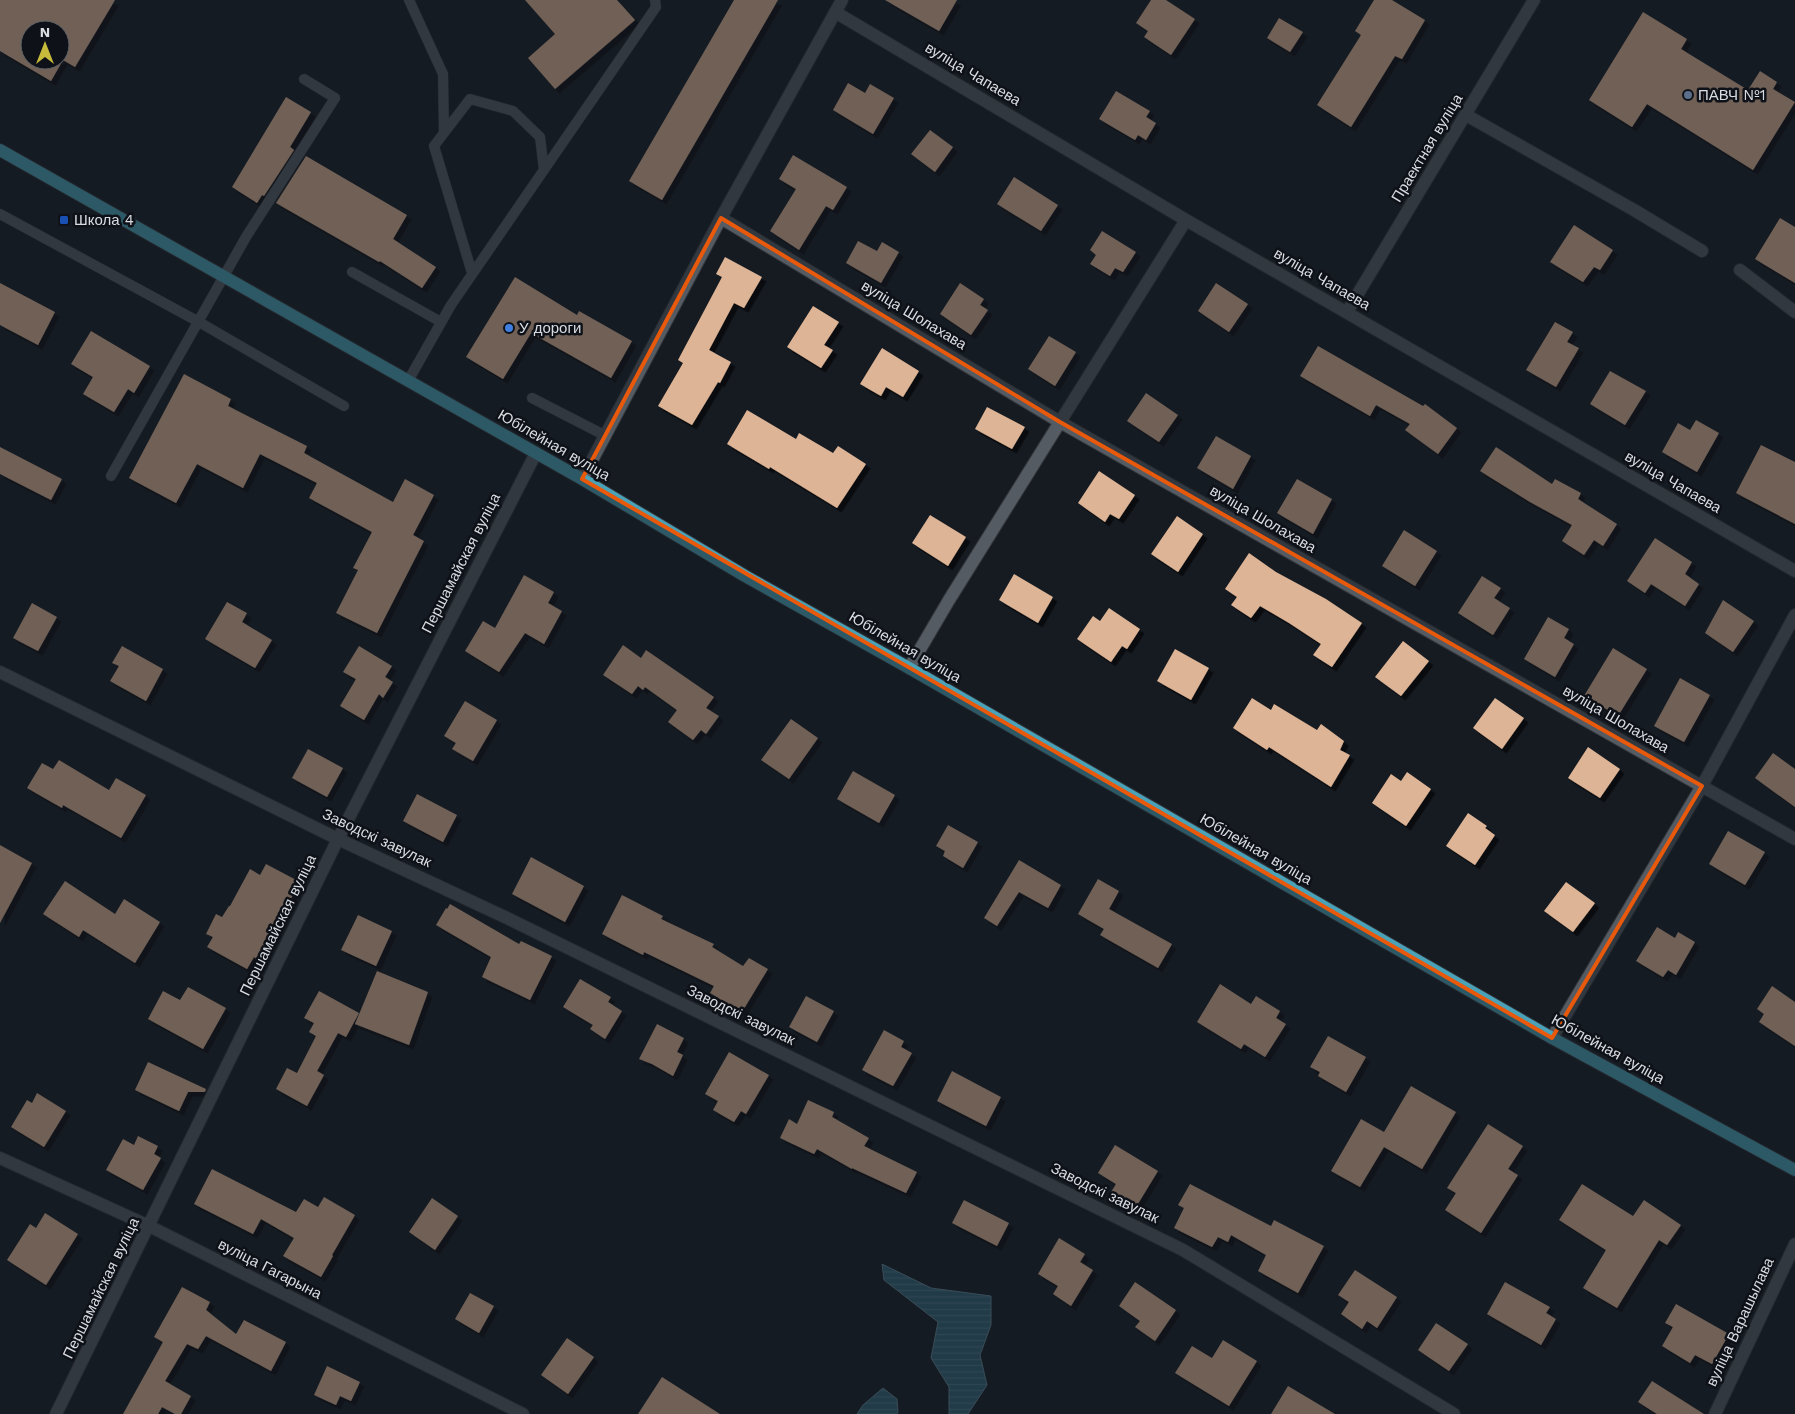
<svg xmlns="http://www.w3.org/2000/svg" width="1795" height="1414" viewBox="0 0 1795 1414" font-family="'Work Sans',sans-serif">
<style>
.water{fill:url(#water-rules);stroke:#638798}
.building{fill:#ddb495;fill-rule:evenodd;filter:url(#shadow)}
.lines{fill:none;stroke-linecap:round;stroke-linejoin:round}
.service-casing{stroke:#32353a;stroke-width:11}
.minor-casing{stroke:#32353a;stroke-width:14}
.primary-casing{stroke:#32353a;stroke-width:14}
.service{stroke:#555b62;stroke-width:10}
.minor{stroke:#555b62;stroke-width:12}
.primary{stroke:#49a2b8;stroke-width:12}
.marked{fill:none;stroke:#e8590c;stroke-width:4;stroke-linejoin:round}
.service-dot{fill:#5c6f8a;stroke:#0e1218;stroke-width:2}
.transit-dot{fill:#1a4fb4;stroke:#0e1218;stroke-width:2}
.shop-dot{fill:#3f7fe0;stroke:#0e1218;stroke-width:2}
.labels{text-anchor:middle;stroke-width:5;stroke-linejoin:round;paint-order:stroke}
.street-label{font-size:15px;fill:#d9dce1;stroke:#0e1218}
.poi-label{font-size:15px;fill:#d9dce1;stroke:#0e1218;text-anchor:start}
</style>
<defs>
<pattern id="water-rules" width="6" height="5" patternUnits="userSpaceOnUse" patternTransform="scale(1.25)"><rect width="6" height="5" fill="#316378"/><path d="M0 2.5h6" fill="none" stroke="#4e798b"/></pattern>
<filter id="shadow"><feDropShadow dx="4.5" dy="4.5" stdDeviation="0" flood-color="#0009"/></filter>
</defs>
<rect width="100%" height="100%" fill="#161b22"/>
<path class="water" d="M 882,1264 L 931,1288 L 991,1296 L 991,1325 L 980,1355 L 987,1385 L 968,1414 L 949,1414 L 949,1387 L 931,1358 L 938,1322 L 884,1280 Z
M 883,1388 L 897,1399 L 898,1412 L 897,1414 L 857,1414 L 863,1405 Z"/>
<path class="building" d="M 0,0 L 115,0 L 75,67 L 63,60 L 51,81 L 0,51 ZM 30,30 L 60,30 L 60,60 L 30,60 Z
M 525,0 L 617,0 L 635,20 L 555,89 L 528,58 L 555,34 Z
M 734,0 L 778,0 L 662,200 L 629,181 Z
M 885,0 L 957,0 L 939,31 Z
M 1151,0 L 1166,0 L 1195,19 L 1171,55 L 1144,37 L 1148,31 L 1136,23 Z
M 1374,0 L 1392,0 L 1425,20 L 1402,59 L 1395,56 L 1351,127 L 1317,105 L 1361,35 L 1355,31 Z
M 1643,12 L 1687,39 L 1681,49 L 1748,90 L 1760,71 L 1777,82 L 1773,89 L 1795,102 L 1753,170 L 1647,104 L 1632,127 L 1589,100 Z
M 1279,18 L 1303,32 L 1290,52 L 1267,38 Z
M 848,83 L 865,93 L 870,84 L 894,98 L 873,134 L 833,110 Z
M 1116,91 L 1150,111 L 1146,117 L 1156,123 L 1146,140 L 1138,135 L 1135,140 L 1099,119 Z
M 286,97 L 311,112 L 290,147 L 294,150 L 264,196 L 262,195 L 257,203 L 232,187 Z
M 930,130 L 953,147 L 935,172 L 911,154 Z
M 793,155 L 847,187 L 833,210 L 826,206 L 799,250 L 770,231 L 796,189 L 779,179 Z
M 306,156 L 407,215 L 393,239 L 436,267 L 422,288 L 380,261 L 379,262 L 276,203 Z
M 1014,177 L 1058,205 L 1041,231 L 997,204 Z
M 1780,218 L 1795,227 L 1795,283 L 1755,259 Z
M 1574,225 L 1613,250 L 1600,270 L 1594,267 L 1583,282 L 1550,262 Z
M 1102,231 L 1136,252 L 1123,272 L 1115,268 L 1110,276 L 1090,264 L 1096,255 L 1090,250 Z
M 858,241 L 877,251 L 882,242 L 899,252 L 881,283 L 846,263 Z
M 725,257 L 762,277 L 744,308 L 734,303 L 709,350 L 731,362 L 720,383 L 718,382 L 692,425 L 658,406 L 683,363 L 678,360 L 722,277 L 716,274 Z
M 515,277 L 577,315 L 579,311 L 632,341 L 611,378 L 531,333 L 503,379 L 466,357 Z
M 0,283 L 55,312 L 38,345 L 0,325 Z
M 960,283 L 984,299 L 980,305 L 988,310 L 971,335 L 940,314 Z
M 1216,283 L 1248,304 L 1229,332 L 1198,311 Z
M 813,306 L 839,322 L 824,345 L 833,350 L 821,368 L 787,347 Z
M 1555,322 L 1573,332 L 1567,342 L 1579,348 L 1556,387 L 1526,370 Z
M 91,331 L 150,366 L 134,393 L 128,389 L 114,412 L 83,394 L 93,377 L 71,364 Z
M 1049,336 L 1076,352 L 1055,386 L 1028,369 Z
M 1318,346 L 1423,406 L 1425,404 L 1457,428 L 1438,454 L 1405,430 L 1410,424 L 1376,405 L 1370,416 L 1300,376 Z
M 882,348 L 919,371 L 903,397 L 886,387 L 881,396 L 860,384 Z
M 1610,371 L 1646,391 L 1625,425 L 1590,404 Z
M 184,374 L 231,399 L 228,406 L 307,446 L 304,453 L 393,502 L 405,479 L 434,495 L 413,535 L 424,541 L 377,633 L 336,613 L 358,570 L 353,568 L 372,532 L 309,498 L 317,483 L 260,454 L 243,488 L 197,464 L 176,503 L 129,478 Z
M 1146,393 L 1178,415 L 1159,442 L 1127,421 Z
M 987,407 L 1025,427 L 1012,449 L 975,429 Z
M 747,410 L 796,439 L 799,433 L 833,453 L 838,446 L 866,464 L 837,508 L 770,467 L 769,469 L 727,444 Z
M 1696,420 L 1719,433 L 1697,472 L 1662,452 L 1678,423 L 1690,430 Z
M 1216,436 L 1251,456 L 1233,489 L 1197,468 Z
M 1761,445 L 1795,462 L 1795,524 L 1736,493 Z
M 0,447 L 62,479 L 51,500 L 0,474 Z
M 1496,447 L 1552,484 L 1555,479 L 1581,493 L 1578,499 L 1617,524 L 1603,546 L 1594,540 L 1584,555 L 1562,541 L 1572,525 L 1530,502 L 1480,471 Z
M 1099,471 L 1135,495 L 1119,519 L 1110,514 L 1105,522 L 1078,503 Z
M 1297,479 L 1332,499 L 1313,534 L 1277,513 Z
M 930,515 L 966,537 L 948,566 L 912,543 Z
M 1177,516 L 1203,534 L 1178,572 L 1151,554 Z
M 1404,530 L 1437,551 L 1415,586 L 1382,566 Z
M 1655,538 L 1692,562 L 1685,574 L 1699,584 L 1685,606 L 1651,584 L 1645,593 L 1627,581 Z
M 1249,553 L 1276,572 L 1326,599 L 1362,623 L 1332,667 L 1313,655 L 1321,644 L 1289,623 L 1260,606 L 1251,618 L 1231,605 L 1237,597 L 1225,589 Z
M 1014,574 L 1053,597 L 1038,623 L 999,600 Z
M 524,575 L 554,592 L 548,603 L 562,611 L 544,644 L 525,633 L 499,672 L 465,651 L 483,621 L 495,628 Z
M 1482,576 L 1501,588 L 1494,598 L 1510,608 L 1493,635 L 1458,613 Z
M 1723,600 L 1754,621 L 1733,652 L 1705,633 Z
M 227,602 L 247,613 L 242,622 L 272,640 L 255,668 L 205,639 Z
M 32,603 L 57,617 L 38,651 L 13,638 Z
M 1109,608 L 1140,629 L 1127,649 L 1122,646 L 1111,662 L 1077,639 L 1093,616 L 1100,621 Z
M 1548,617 L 1569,629 L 1564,638 L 1574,644 L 1555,677 L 1524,659 Z
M 1403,641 L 1429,661 L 1401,696 L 1375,677 Z
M 623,645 L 641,658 L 646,650 L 714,697 L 706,708 L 719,716 L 706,734 L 701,730 L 693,740 L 668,722 L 677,710 L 645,687 L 643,690 L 638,686 L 632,694 L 603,675 Z
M 122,646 L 163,669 L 146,701 L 110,681 L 119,666 L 112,663 Z
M 359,646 L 392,666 L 385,677 L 393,682 L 383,698 L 379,694 L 364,720 L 340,706 L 356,679 L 343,672 Z
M 1613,648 L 1647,669 L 1618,716 L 1584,696 Z
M 1175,649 L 1209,668 L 1191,700 L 1157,681 Z
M 1680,678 L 1710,695 L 1684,742 L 1654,726 Z
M 1252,698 L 1271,710 L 1274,704 L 1317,730 L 1321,724 L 1344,741 L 1340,750 L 1350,755 L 1331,787 L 1269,747 L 1267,750 L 1233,728 Z
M 1495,698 L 1524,718 L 1502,749 L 1473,728 Z
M 465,701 L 497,720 L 473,761 L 452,749 L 456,743 L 444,736 Z
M 791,719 L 818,738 L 789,779 L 761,760 Z
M 1588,747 L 1620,769 L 1600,798 L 1568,778 Z
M 308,749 L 343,768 L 327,797 L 292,778 Z
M 1773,753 L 1795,769 L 1795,807 L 1755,778 Z
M 59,760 L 109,790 L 116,778 L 146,795 L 121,838 L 63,805 L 62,808 L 27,788 L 42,763 L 53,769 Z
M 853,771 L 895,795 L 879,823 L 837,799 Z
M 1407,772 L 1431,789 L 1406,826 L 1372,803 L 1391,774 L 1401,781 Z
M 417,794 L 457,815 L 443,842 L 403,821 Z
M 1468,813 L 1487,826 L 1485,828 L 1495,835 L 1475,865 L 1446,846 Z
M 948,825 L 978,842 L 963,868 L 943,856 L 945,851 L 936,846 Z
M 1728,831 L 1765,852 L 1745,885 L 1709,864 Z
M 0,845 L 32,863 L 0,923 Z
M 531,857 L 584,886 L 565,922 L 512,894 Z
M 1019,860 L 1061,885 L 1048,908 L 1019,892 L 997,926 L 984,918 Z
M 266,864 L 300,882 L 270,937 L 272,938 L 260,961 L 254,957 L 247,969 L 207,947 L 213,937 L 206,934 L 216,914 L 222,917 L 229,906 L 230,906 L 250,869 L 260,875 Z
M 1098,879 L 1119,891 L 1109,909 L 1172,944 L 1158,968 L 1100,935 L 1104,929 L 1078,914 Z
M 65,881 L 115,914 L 124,899 L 160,922 L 135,963 L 83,930 L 79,937 L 43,914 Z
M 1566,882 L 1595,903 L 1573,932 L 1544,911 Z
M 622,895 L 663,916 L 661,919 L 714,944 L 712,947 L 743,966 L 749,958 L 768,969 L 742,1012 L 710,993 L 714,986 L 644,952 L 643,955 L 602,934 Z
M 450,904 L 519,944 L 521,941 L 552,956 L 530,1000 L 482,977 L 491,957 L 436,925 L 446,908 L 447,909 Z
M 358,915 L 392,931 L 376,966 L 341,950 Z
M 1657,927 L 1675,938 L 1678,932 L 1695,942 L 1676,975 L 1668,970 L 1663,977 L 1636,961 Z
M 377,971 L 428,992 L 409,1045 L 355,1024 Z
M 580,979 L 611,997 L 608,1002 L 622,1011 L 605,1039 L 590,1029 L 593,1025 L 563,1007 Z
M 1220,984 L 1251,1004 L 1256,996 L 1280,1011 L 1276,1018 L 1286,1024 L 1265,1057 L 1244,1044 L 1241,1049 L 1197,1022 Z
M 1772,986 L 1795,1002 L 1795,1046 L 1759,1022 L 1764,1014 L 1757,1009 Z
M 188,987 L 226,1008 L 203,1049 L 148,1019 L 163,991 L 180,1000 Z
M 319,991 L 359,1013 L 346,1037 L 338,1033 L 317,1071 L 324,1075 L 307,1106 L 276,1089 L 287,1068 L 297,1073 L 316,1036 L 309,1032 L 314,1023 L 304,1018 Z
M 806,996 L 834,1011 L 817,1042 L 789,1027 Z
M 657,1024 L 684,1038 L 677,1052 L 683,1055 L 673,1076 L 652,1064 L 639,1059 Z
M 884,1030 L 904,1041 L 901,1047 L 912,1053 L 893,1086 L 862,1070 Z
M 1328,1036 L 1366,1057 L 1346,1092 L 1318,1076 L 1320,1072 L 1310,1067 Z
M 729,1052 L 769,1075 L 746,1114 L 741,1111 L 734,1122 L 713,1110 L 718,1101 L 705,1094 Z
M 148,1062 L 206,1089 L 205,1092 L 188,1092 L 179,1111 L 135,1090 Z
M 952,1071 L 1001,1097 L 986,1126 L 937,1101 Z
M 1411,1086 L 1456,1112 L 1422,1169 L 1384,1147 L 1360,1187 L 1331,1171 L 1361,1119 L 1384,1132 Z
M 37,1093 L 66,1111 L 44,1147 L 11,1127 L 27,1100 L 32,1103 Z
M 808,1100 L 834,1112 L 832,1117 L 869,1138 L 864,1146 L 917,1172 L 906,1193 L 852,1168 L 852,1169 L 817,1149 L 814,1154 L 780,1138 L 789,1119 L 797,1124 Z
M 1488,1124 L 1523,1146 L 1508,1169 L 1518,1175 L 1481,1233 L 1445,1210 L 1456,1193 L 1447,1188 Z
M 138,1136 L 158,1146 L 154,1154 L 161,1158 L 143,1190 L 106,1170 L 123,1139 L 134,1145 Z
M 1115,1145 L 1158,1171 L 1136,1207 L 1111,1192 L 1116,1184 L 1098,1173 Z
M 212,1169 L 296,1212 L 304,1199 L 318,1207 L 324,1197 L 355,1215 L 332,1255 L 333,1256 L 321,1277 L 283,1256 L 294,1238 L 261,1219 L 253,1234 L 194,1204 Z
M 1190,1184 L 1271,1226 L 1274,1220 L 1324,1246 L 1298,1293 L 1258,1271 L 1266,1255 L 1231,1235 L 1228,1242 L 1218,1237 L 1212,1247 L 1174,1228 L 1184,1208 L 1178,1205 Z
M 1582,1184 L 1633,1216 L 1644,1200 L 1681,1225 L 1667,1245 L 1659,1240 L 1617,1308 L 1583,1288 L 1606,1250 L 1559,1220 Z
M 432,1198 L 458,1216 L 435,1250 L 409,1232 Z
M 964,1200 L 1009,1223 L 997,1246 L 952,1223 Z
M 45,1213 L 78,1234 L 46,1285 L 7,1260 L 30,1224 L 36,1228 Z
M 1059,1238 L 1085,1254 L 1080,1262 L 1093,1270 L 1071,1306 L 1053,1294 L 1058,1286 L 1038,1274 Z
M 1355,1270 L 1397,1297 L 1377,1328 L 1367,1321 L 1362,1329 L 1341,1314 L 1349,1302 L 1338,1295 Z
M 1135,1282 L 1176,1310 L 1155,1341 L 1135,1327 L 1140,1321 L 1119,1306 Z
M 1505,1282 L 1550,1307 L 1546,1313 L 1556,1319 L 1541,1345 L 1487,1314 Z
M 182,1287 L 210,1302 L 206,1310 L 236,1334 L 244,1320 L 286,1342 L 271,1371 L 206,1336 L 198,1349 L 187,1344 L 165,1381 L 191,1396 L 181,1414 L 175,1414 L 162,1407 L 158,1414 L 123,1414 L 163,1342 L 154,1337 Z
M 470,1293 L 494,1306 L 479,1333 L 455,1319 Z
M 1676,1304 L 1729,1334 L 1712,1364 L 1695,1355 L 1690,1363 L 1662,1346 L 1673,1327 L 1665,1323 Z
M 1436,1323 L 1468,1344 L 1449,1371 L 1418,1350 Z
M 567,1338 L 594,1357 L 568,1394 L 541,1375 Z
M 1223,1340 L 1257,1361 L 1229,1406 L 1175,1373 L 1192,1346 L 1212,1358 Z
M 327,1366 L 360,1382 L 351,1401 L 340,1396 L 336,1405 L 314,1395 Z
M 662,1377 L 720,1414 L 638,1414 Z
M 1652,1381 L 1704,1414 L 1657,1414 L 1638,1402 Z
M 1288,1386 L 1335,1414 L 1271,1414 Z"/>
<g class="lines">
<defs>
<path id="service" d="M 409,0 L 443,74 L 444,133
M 0,214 L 199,322 L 344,406
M 352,272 L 441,322
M 472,273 L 434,146 L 470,99 L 513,111 L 540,137 L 544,170
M 408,381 L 451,305 L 656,7 L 655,0
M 532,398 L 606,436
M 111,476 L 246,237 L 335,98 L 304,79"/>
<path id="minor" d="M 835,12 L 1186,220 L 1795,571
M 1466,115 L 1634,210 L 1702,251
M 721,218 L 1060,422 L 1795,839
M 1740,270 L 1795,312
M 1347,312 L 1534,0
M 582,479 L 721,218 L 842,0
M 909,668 L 949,600 L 1186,220
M 0,672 L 338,839 L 507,918 L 1183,1250 L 1454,1414
M 1552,1038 L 1702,786 L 1795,615
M 0,1158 L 149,1226 L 523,1414
M 56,1414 L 338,839 L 536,453
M 1715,1414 L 1795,1244"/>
<path id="primary" d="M 0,150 L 582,479 L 745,576 L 909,668 L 1552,1038 L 1795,1170"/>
</defs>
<use href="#service" class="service-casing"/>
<use href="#minor" class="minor-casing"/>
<use href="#primary" class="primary-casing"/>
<use href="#service" class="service"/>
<use href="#minor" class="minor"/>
<use href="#primary" class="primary"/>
</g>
<path d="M0 0H1795V1414H0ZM 721,218 L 1060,422 L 1702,786 L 1552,1038 L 582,479 Z" fill="#161b22" fill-opacity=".55" fill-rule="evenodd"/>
<path class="marked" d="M 721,218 L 1060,422 L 1702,786 L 1552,1038 L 582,479 Z"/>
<circle class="service-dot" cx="1688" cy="95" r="5"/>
<rect class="transit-dot" x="59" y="215" width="10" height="10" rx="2.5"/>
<circle class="shop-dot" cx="509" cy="328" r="5"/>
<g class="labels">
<g class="street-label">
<text transform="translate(973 74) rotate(31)" y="5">вуліца Чапаева</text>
<text transform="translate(1427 148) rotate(-59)" y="5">Праектная вуліца</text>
<text transform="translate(1322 279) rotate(30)" y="5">вуліца Чапаева</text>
<text transform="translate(914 315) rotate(31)" y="5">вуліца Шолахава</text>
<text transform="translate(554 445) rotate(30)" y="5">Юбілейная вуліца</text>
<text transform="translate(1673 482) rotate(30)" y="5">вуліца Чапаева</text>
<text transform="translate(1263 519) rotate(30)" y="5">вуліца Шолахава</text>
<text transform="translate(461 563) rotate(-63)" y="5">Першамайская вуліца</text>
<text transform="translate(905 647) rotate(30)" y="5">Юбілейная вуліца</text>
<text transform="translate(1616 719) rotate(30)" y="5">вуліца Шолахава</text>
<text transform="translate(377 838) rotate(25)" y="5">Заводскі завулак</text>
<text transform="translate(1256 849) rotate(30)" y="5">Юбілейная вуліца</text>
<text transform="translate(278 925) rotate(-64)" y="5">Першамайская вуліца</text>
<text transform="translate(741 1015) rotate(26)" y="5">Заводскі завулак</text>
<text transform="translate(1608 1049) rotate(29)" y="5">Юбілейная вуліца</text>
<text transform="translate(1105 1193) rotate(26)" y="5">Заводскі завулак</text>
<text transform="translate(270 1269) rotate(27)" y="5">вуліца Гагарына</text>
<text transform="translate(101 1288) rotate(-64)" y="5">Першамайская вуліца</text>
<text transform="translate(1740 1322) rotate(-65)" y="5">вуліца Варашылава</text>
</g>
<g class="poi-label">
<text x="1698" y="100">ПАВЧ №1</text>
<text x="74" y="225">Школа 4</text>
<text x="519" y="333">У дороги</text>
</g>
</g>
<g transform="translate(45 45)"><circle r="24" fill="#0e1218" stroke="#5f6368"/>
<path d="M0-4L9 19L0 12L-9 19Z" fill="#c7bb3c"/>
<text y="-8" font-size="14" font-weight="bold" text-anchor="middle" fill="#d9dce1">N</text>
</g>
</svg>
